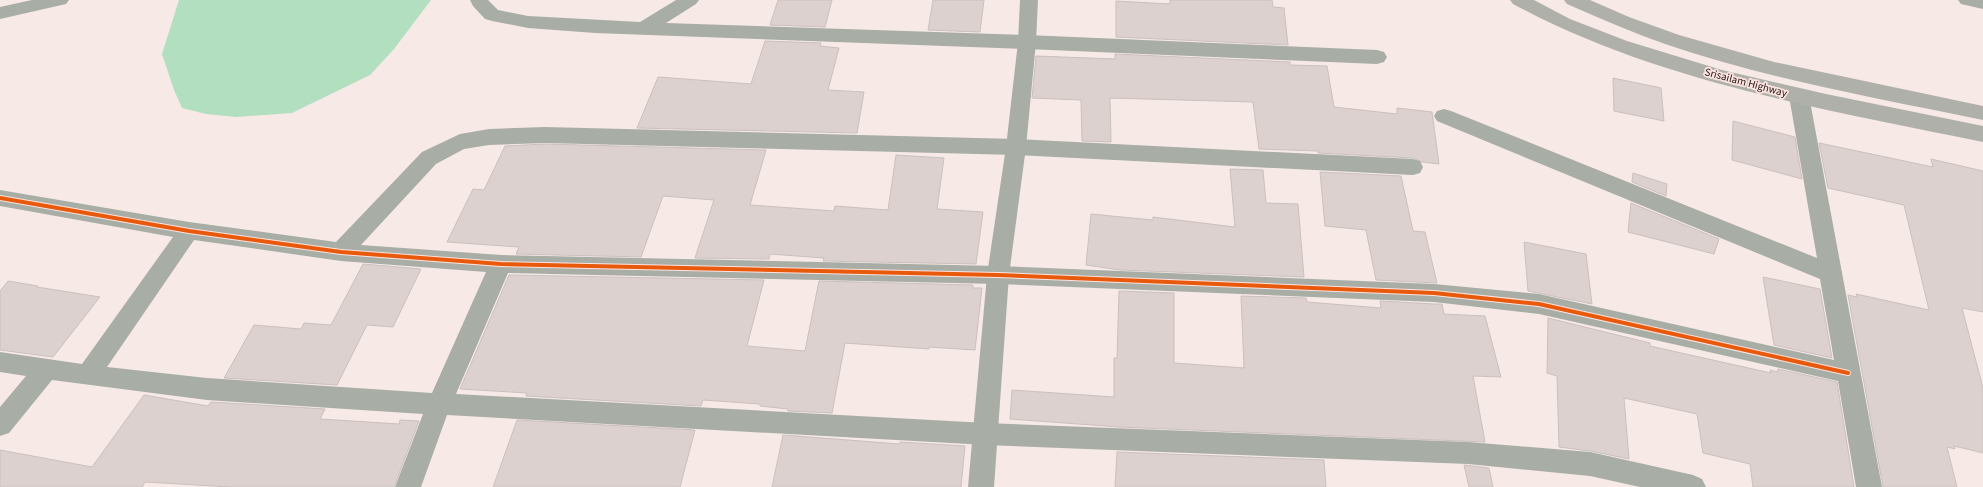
<svg xmlns="http://www.w3.org/2000/svg" width="1983" height="487" viewBox="0 0 1983 487" font-family="'Source Sans 3',sans-serif">
<style>
.water{fill:#b1dfbf}
.building{fill:#dcd1cf;stroke:#cac0be}
.lines{fill:none;stroke-linecap:round;stroke-linejoin:round}
.minor{fill:#a8ada6;fill-rule:evenodd}
.tertiary{fill:#a8ada6;fill-rule:evenodd}
.trunk{fill:#b0b0aa;fill-rule:evenodd}
.cycleway-casing{stroke:#fde4e0;stroke-width:6}
.cycleway{stroke:#e8590c;stroke-width:4}
.labels{text-anchor:middle;stroke-width:3.5;stroke-linejoin:round;paint-order:stroke}
.street-label{font-size:11px;fill:#1e1614;stroke:#fde4e0}
</style>
<rect width="100%" height="100%" fill="#f7e9e6"/>
<path class="water" d="M 179,0 L 431,0 L 394,49 L 370,75 L 292,113 L 236,117 L 206,114 L 182,108 L 174,90 L 162,54 Z"/>
<path class="building" d="M 778,0 L 832,0 L 825,27 L 770,25 Z
M 933,0 L 984,0 L 980,32 L 928,30 Z
M 1170,0 L 1272,0 L 1273,7 L 1284,8 L 1288,45 L 1116,37 L 1116,1 L 1170,4 Z
M 765,41 L 821,43 L 820,46 L 839,48 L 828,90 L 864,92 L 857,133 L 637,128 L 658,77 L 751,84 Z
M 1115,54 L 1290,62 L 1290,65 L 1327,66 L 1334,107 L 1397,114 L 1397,108 L 1432,112 L 1439,164 L 1422,162 L 1413,158 L 1318,153 L 1318,151 L 1259,149 L 1253,102 L 1110,98 L 1111,142 L 1082,141 L 1081,100 L 1032,98 L 1036,56 L 1115,59 Z
M 1613,78 L 1661,88 L 1664,121 L 1614,111 Z
M 1733,121 L 1795,137 L 1802,179 L 1732,160 Z
M 1819,143 L 1933,167 L 1931,159 L 1983,171 L 1983,312 L 1962,308 L 1983,388 L 1983,453 L 1954,446 L 1955,449 L 1947,447 L 1957,487 L 1883,487 L 1848,295 L 1857,297 L 1856,294 L 1929,310 L 1904,205 L 1828,188 Z
M 545,144 L 766,150 L 750,205 L 834,211 L 835,206 L 888,210 L 896,155 L 944,158 L 937,209 L 983,212 L 976,264 L 823,261 L 824,258 L 770,254 L 769,259 L 695,258 L 714,200 L 663,196 L 641,257 L 516,254 L 519,247 L 447,242 L 473,189 L 484,190 L 505,146 Z
M 1230,169 L 1263,170 L 1266,203 L 1298,204 L 1304,277 L 1120,270 L 1086,265 L 1091,214 L 1153,220 L 1153,217 L 1235,227 Z
M 1320,172 L 1401,176 L 1413,231 L 1425,232 L 1437,283 L 1376,280 L 1366,230 L 1325,226 Z
M 1633,173 L 1667,184 L 1666,196 L 1632,182 Z
M 1631,203 L 1719,239 L 1714,254 L 1628,232 Z
M 1524,242 L 1586,254 L 1592,304 L 1528,291 Z
M 363,264 L 421,269 L 393,327 L 367,325 L 337,385 L 224,378 L 254,325 L 301,329 L 304,323 L 331,325 Z
M 509,275 L 764,280 L 747,346 L 805,351 L 819,281 L 973,285 L 973,288 L 982,288 L 975,350 L 929,347 L 929,349 L 845,343 L 832,413 L 788,411 L 788,409 L 760,406 L 760,404 L 703,400 L 701,406 L 526,396 L 527,393 L 460,389 Z
M 1763,277 L 1820,289 L 1832,358 L 1774,345 Z
M 8,281 L 38,286 L 37,287 L 100,297 L 53,357 L 0,350 L 0,291 Z
M 1119,291 L 1174,293 L 1174,363 L 1244,368 L 1241,296 L 1306,298 L 1307,302 L 1381,308 L 1380,301 L 1434,304 L 1442,304 L 1444,314 L 1485,316 L 1501,377 L 1473,376 L 1485,442 L 1119,427 L 1010,419 L 1012,390 L 1114,397 L 1114,358 L 1117,358 Z
M 1548,318 L 1650,343 L 1650,346 L 1771,373 L 1770,370 L 1778,372 L 1778,369 L 1837,382 L 1854,487 L 1753,487 L 1750,464 L 1703,453 L 1697,414 L 1624,398 L 1629,459 L 1590,451 L 1559,447 L 1557,376 L 1547,373 Z
M 144,395 L 208,406 L 211,402 L 325,409 L 320,419 L 399,424 L 400,420 L 419,421 L 394,487 L 230,487 L 145,482 L 142,487 L 0,487 L 0,450 L 92,467 Z
M 517,420 L 695,430 L 680,487 L 493,487 Z
M 783,435 L 900,444 L 900,442 L 965,446 L 961,487 L 772,487 Z
M 1117,452 L 1324,460 L 1326,487 L 1115,487 Z
M 1464,465 L 1489,468 L 1493,487 L 1469,487 Z"/>
<g class="lines">
<path class="minor" d="M 32,0 L 69,0 L 66,4 L 0,19 L 0,7 Z
M 470,0 L 488,0 L 498,10 L 528,16 L 640,22 L 676,0 L 699,0 L 696,4 L 666,23 L 1027,35 L 1377,50 L 1384,52 L 1387,57 L 1384,62 L 1377,64 L 1027,49 L 595,33 L 528,28 L 492,21 L 485,19 L 473,6 Z
M 1958,0 L 1983,0 L 1983,9 L 1961,4 Z
M 1799,89 L 1806,91 L 1809,96 L 1882,487 L 1856,487 L 1838,381 L 1539,314 L 1434,302 L 998,284 L 508,273 L 456,394 L 986,423 L 1468,442 L 1590,452 L 1693,475 L 1702,479 L 1706,487 L 1640,487 L 1590,476 L 1468,464 L 986,445 L 447,415 L 421,487 L 395,487 L 423,414 L 207,400 L 52,380 L 9,433 L 0,436 L 0,407 L 26,376 L 0,372 L 0,352 L 82,364 L 173,237 L 0,206 L 0,190 L 189,222 L 336,242 L 422,152 L 460,134 L 489,129 L 545,127 L 1016,139 L 1413,159 L 1420,161 L 1423,167 L 1420,173 L 1413,175 L 1016,155 L 545,143 L 489,145 L 464,149 L 436,164 L 361,245 L 501,255 L 998,266 L 1434,284 L 1539,294 L 1834,360 L 1820,279 L 1437,121 L 1434,116 L 1437,111 L 1444,109 L 1451,111 L 1817,258 L 1789,96 L 1792,91 ZM 194,240 L 341,261 L 486,272 L 432,393 L 207,378 L 107,367 Z"/>
<path class="tertiary" d="M 1020,0 L 1038,0 L 1036,42 L 1026,147 L 1009,275 L 994,487 L 968,487 L 987,275 L 1006,147 L 1018,42 Z"/>
<path class="trunk" d="M 1510,0 L 1534,0 L 1570,19 L 1627,41 L 1722,70 L 1826,94 L 1983,126 L 1983,142 C 1824,109 1657,82 1513,4 Z
M 1564,0 L 1590,0 L 1629,17 L 1679,35 L 1774,62 L 1983,106 L 1983,120 C 1876,98 1768,79 1665,44 C 1631,32 1599,18 1567,4 Z"/>
<defs>
<path id="cycleway" d="M 0,198 L 189,231 L 341,252 L 501,264 L 998,275 L 1434,293 L 1539,304 L 1848,373"/>
</defs>
<use href="#cycleway" class="cycleway-casing"/>
<use href="#cycleway" class="cycleway"/>
</g>
<g class="labels">
<g class="street-label">
<text transform="translate(1746 82) rotate(15)" y="4">Srisailam Highway</text>
</g>
</g>
</svg>
